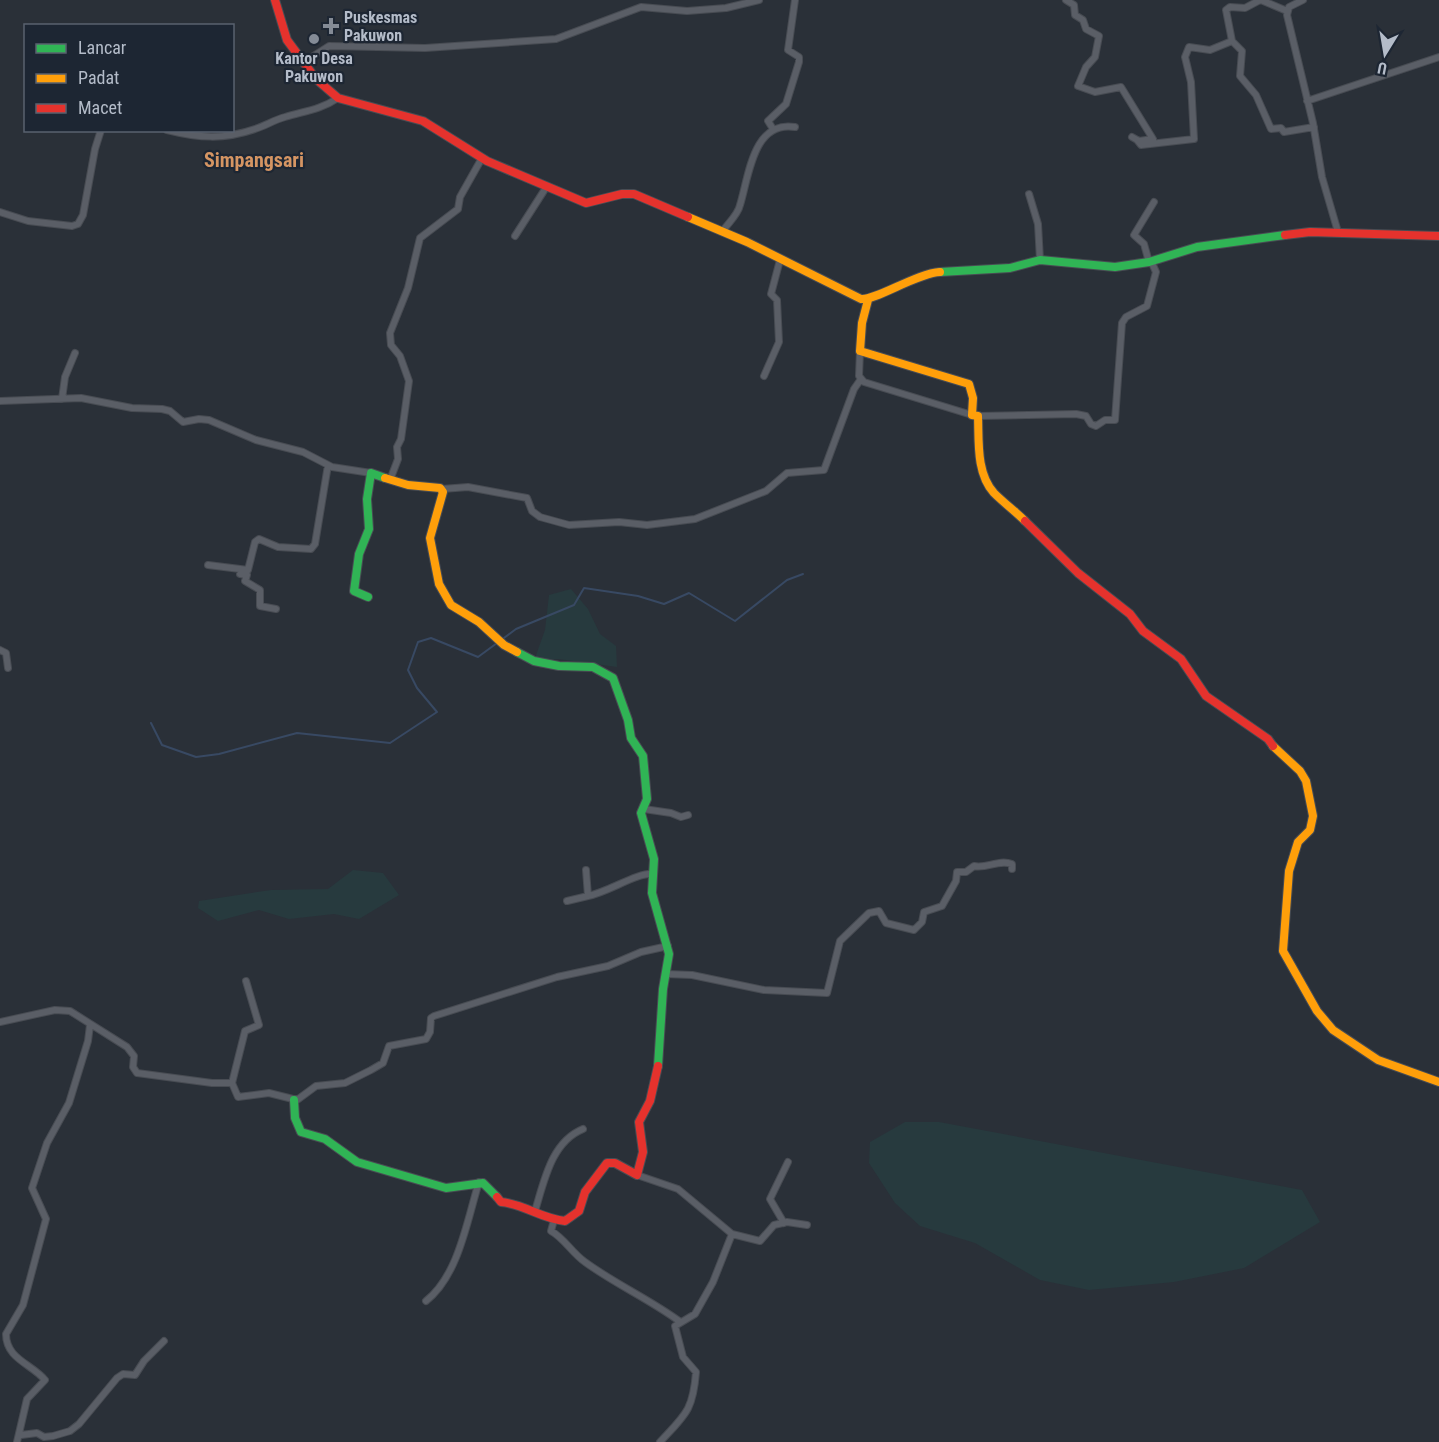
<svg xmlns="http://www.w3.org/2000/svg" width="1439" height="1442" viewBox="0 0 1439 1442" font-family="'Roboto Condensed',sans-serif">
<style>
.green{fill:#273a3e}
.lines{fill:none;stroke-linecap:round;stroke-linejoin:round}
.stream{stroke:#384963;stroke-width:2}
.street-casing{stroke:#484c53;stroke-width:8}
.fast-casing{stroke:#484c53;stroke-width:10}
.slow-casing{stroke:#484c53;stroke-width:10}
.jam-casing{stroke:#484c53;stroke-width:10}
.street{stroke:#5a5e66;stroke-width:6}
.fast{stroke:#30b455;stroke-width:8}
.slow{stroke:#ff9f0a;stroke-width:8}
.jam{stroke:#e5322d;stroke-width:8}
.poi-dot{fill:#848b96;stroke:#1d2633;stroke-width:2}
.labels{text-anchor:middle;stroke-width:4.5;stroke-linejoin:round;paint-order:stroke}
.poi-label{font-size:16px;font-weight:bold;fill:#b4bcc9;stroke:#1d2633;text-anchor:start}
.quarter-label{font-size:20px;font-weight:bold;fill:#d59563;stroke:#1d2633}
</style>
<rect width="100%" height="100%" fill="#2a3038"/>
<path class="green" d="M 571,589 L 588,609 L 600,634 L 616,646 L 617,667 L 558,659 L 534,661 L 545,630 L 549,595 Z
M 353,870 L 383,873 L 399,895 L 359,919 L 334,914 L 289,919 L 259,910 L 218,921 L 198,908 L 199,901 L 271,890 L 328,889 Z
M 905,1122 L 939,1122 L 1302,1190 L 1320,1222 L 1244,1268 L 1174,1282 L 1089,1290 L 1040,1280 L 975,1243 L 920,1226 L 895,1203 L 869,1163 L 870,1142 Z"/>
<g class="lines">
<path class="stream" d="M 151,723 L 162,745 L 196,757 L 219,754 L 297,733 L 390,743 L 437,712 L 417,688 L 408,670 L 418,642 L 431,638 L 478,657 L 516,629 L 574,605 L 584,588 L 638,596 L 664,604 L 689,593 L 735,621 L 787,580 L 803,574"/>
<defs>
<path id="street" d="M 1066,0 L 1074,5 L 1075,15 L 1083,20 L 1086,29 L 1099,36 L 1095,57 L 1086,67 L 1078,86 L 1095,92 L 1121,87 L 1153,139 L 1139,141 L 1132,137
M 1260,0 L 1245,8 L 1230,7 L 1226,10 L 1232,41 L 1242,51 L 1240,76 L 1256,95 L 1271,129 L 1281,128 L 1284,132 L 1314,127
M 1261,0 L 1287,11
M 1303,0 L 1289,7 L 1287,15 L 1313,123 L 1322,177 L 1338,232
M 304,62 L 329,46 L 425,48 L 556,39 L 641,7 L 687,11 L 726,8 L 759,0
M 1307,101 L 1439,57
M 773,129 L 768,121 L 786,104 L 799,62 L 799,57 L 788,50 L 795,0
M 167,130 C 199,138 223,140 255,129 C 265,126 274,120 285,117 C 305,111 320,110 338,98
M 1137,140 L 1141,145 L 1194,139 L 1191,82 L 1185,57 L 1189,47 L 1210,50 L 1232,41
M 1029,194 L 1038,224 L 1040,260
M 0,212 L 28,221 L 72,226 L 78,224 L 83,215 L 95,149 L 101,130
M 722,232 C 728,223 738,215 740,205 C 749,176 753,120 795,127
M 515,236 L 547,186
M 1149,262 L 1144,244 L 1134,235 L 1154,202
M 860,351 L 859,376 L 864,382 L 972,415
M 764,376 L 779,342 L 777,300 L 771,294 L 780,260
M 62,399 L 65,377 L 75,353
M 0,401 L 81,398 L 132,408 L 162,409 L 170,411 L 183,422 L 199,419 L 209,420 L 256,440 L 303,452 L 332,467 L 371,473
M 978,416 L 1076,414 L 1086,416 L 1091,424 L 1096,426 L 1105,420 L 1115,420 L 1122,323 L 1126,317 L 1147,306 L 1156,272 L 1151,261
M 390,480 L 398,459 L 397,447 L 401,439 L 409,381 L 400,356 L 391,345 L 390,333 L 408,288 L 420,238 L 458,209 L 460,197 L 482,158
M 442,489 L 468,487 L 527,498 L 532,511 L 540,517 L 569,525 L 619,522 L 647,525 L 695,519 L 766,491 L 787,473 L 824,470 L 854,389 L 861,379
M 208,565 L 248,570 L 255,542 L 259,539 L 278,547 L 311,549 L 315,544 L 328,465
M 240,574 L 247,575 L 245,581 L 260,590 L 260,606 L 276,609
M 0,650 L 6,653 L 8,668
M 644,809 L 671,813 L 681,817 L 688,815
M 586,870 L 588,896 C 609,892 637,872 654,874
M 567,901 L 588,896
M 666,974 L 692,975 L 764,990 L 827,993 L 840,941 L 869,913 L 879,911 L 886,923 L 914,930 L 922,922 L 924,912 L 942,906 L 956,881 L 957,872 L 966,872 L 974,866 C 987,869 998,859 1012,864 L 1012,869
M 0,1022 L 55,1010 L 70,1011 L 127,1047 L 134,1056 L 133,1067 L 137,1073 L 212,1083 L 232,1083 L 238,1097 L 269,1093 L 297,1100 L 316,1086 L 345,1083 L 371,1070 L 383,1063 L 389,1046 L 426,1039 L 430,1032 L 431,1018 L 434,1016 L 557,977 L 608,966 L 641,952 L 668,946
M 232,1083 L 245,1031 L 259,1025 L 246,981
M 637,1175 L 678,1189 L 732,1234
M 535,1211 C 544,1182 551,1142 583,1129
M 554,1220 L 551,1231 C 564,1238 572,1253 585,1262 C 615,1284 649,1299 679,1321
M 784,1223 L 770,1199 L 788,1162
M 426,1301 C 459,1275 467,1220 479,1182
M 21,1435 L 37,1433 L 44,1437 L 53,1436 L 70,1431 L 79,1424 L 117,1378 L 123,1374 L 135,1375 L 144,1361 L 164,1341
M 17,1442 L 27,1399 L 45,1380 C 32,1364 6,1359 6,1334 L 23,1305 L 46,1219 L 32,1188 L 47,1143 L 69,1103 L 88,1041 L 90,1025
M 660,1442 C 685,1415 693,1411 696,1372 L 683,1357 L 675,1326 L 695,1314 L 713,1282 L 732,1234 L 760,1241 L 774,1225 L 787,1222 L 807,1225"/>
<path id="fast" d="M 940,272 L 1010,268 L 1040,260 L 1115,267 L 1149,262 L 1197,247 L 1285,235
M 368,597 L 354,591 L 359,554 L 369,529 L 367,499 L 371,473 L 385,478
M 517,652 L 534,661 L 559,666 L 593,667 L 613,678 L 628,720 L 631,738 L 643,756 L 647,799 L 641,813 L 654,859 L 652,893 L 669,954 L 663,989 L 658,1066
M 294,1100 L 295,1118 L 301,1132 L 325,1139 L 357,1162 L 446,1188 L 483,1183 L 497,1197"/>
<path id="slow" d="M 688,217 L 747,242 L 861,299 C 875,301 917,273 940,272
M 868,300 L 862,323 L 860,351 L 969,384 L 973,398 L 972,415 L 978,416 C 979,441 976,473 994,493 C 1004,503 1015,511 1025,521
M 385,478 L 408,485 L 440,488 L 443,492 L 430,538 L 439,584 L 451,605 L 479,622 L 504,645 L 517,652
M 1273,746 L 1300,771 L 1306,781 L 1313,816 L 1310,830 L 1298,842 L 1289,871 L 1283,951 L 1317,1011 L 1333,1030 L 1378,1060 L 1439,1082"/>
<path id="jam" d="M 275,0 L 287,40 L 316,79 L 338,98 L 423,121 L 487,161 L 586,203 L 622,194 L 634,194 L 688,217
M 1285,235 L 1310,232 L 1439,236
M 1025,521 L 1078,573 L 1130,614 L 1143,631 L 1181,659 L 1206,696 L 1268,739 L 1273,746
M 497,1197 L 501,1202 C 524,1204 542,1219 565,1221 L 579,1211 L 585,1192 L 607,1163 L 615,1163 L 637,1175 L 643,1152 L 639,1122 L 650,1101 L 658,1066"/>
</defs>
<use href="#street" class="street-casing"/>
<use href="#fast" class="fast-casing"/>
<use href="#slow" class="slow-casing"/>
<use href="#jam" class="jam-casing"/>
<use href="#street" class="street"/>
<use href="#fast" class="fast"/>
<use href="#slow" class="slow"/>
<use href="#jam" class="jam"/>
</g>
<g class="poi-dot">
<path d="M328 17h6v6h6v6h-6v6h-6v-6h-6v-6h6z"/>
<circle cx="314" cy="39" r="6"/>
</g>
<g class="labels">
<g class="poi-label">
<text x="344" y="23">Puskesmas<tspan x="344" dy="18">Pakuwon</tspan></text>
<text x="314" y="64" text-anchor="middle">Kantor Desa<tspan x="314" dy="18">Pakuwon</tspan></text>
</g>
<g class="quarter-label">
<text x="254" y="167">Simpangsari</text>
</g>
</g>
<rect x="24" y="24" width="210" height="108" fill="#1d2633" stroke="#59626f" stroke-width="1.5"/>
<rect x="36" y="44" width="30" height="9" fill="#30b455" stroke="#59626f" stroke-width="1.5"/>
<text x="78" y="54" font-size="18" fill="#b4bcc9">Lancar</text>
<rect x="36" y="74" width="30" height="9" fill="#ff9f0a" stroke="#59626f" stroke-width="1.5"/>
<text x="78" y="84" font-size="18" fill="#b4bcc9">Padat</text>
<rect x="36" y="104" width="30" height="9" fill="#e5322d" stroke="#59626f" stroke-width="1.5"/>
<text x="78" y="114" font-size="18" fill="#b4bcc9">Macet</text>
<g transform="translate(1385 54) rotate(191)" stroke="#1d2633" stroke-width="4.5" paint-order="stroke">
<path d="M0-4.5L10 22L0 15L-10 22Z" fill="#b4bcc9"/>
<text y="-9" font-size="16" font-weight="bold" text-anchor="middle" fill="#b4bcc9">U</text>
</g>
</svg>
